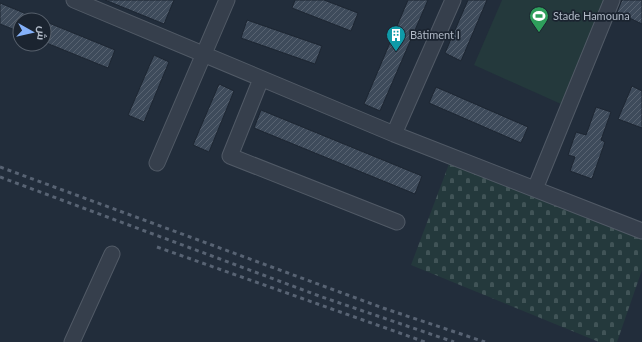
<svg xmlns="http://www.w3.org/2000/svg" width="642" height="342" viewBox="0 0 642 342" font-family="Lato,Cairo,sans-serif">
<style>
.cemetery{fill:url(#cemetery-stones)}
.garden{fill:#24393c}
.building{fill:url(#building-hatch);stroke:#1d2632}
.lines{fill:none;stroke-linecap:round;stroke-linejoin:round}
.minor-casing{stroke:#515a66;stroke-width:17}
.minor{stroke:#363f4c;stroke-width:15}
.rail{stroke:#586373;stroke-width:3;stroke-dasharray:4 4;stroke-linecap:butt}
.labels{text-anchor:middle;stroke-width:3.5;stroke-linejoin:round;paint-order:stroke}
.poi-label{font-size:11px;fill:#b1bac7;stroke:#1b2430;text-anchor:start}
</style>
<defs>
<pattern id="cemetery-stones" width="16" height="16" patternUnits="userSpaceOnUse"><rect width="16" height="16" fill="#24393c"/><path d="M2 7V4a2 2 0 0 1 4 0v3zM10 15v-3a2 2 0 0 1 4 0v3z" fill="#415457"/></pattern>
<pattern id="building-hatch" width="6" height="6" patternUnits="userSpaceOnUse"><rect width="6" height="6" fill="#3e4b5b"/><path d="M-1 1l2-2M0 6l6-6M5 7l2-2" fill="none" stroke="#586371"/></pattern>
</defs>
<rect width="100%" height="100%" fill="#222d3b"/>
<path class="cemetery" d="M 449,164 L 642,237 L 642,270 L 617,342 L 599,342 L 411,265 Z"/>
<path class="garden" d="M 502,0 L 604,0 L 561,104 L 474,65 Z"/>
<path class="building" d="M 105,0 L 174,0 L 164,24 Z
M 295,0 L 324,0 L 358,13 L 351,31 L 292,8 Z
M 408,0 L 428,0 L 380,111 L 364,104 Z
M 468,0 L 487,0 L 461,61 L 445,53 Z
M 622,0 L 642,0 L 642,24 L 617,12 Z
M 0,3 L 41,20 L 20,20 L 20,32 L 0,24 Z
M 247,20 L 322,46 L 315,64 L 241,38 Z
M 44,21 L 115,50 L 108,68 L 44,42 Z
M 154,55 L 169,62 L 144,122 L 128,115 Z
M 219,84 L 234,91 L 209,152 L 193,145 Z
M 632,86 L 642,91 L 642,128 L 618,119 Z
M 436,87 L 528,127 L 521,143 L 429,103 Z
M 596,107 L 611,112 L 601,140 L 605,142 L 592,179 L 570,171 L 575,157 L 568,155 L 576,132 L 586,135 Z
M 261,110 L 422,176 L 415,194 L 254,128 Z"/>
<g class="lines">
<defs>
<path id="minor" d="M 74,0 L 394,134 L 642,231
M 261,79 L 230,156 L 397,222
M 394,134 L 453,0
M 157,163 L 227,0
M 535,189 L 612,0
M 72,342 L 112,254"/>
</defs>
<use href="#minor" class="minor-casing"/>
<use href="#minor" class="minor"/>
<path class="rail" d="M 0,167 L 383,308 L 485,342
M 0,177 L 322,297 L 454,342
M 157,247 L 425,342"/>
</g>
<defs>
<symbol id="stadium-pin" viewBox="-11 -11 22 30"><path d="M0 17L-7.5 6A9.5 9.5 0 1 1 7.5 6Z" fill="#2e9e5b" stroke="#1b2430"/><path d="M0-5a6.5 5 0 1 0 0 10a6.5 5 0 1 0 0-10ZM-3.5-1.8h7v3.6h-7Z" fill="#fff"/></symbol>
<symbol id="building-pin" viewBox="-11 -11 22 30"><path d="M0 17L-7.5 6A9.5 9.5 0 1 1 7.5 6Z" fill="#0f9aa8" stroke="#1b2430"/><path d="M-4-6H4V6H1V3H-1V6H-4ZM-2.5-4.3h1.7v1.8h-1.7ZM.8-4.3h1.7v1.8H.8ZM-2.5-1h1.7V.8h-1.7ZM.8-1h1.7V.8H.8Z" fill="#fff"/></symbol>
</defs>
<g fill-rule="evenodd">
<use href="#stadium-pin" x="528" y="5" width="22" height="30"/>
<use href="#building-pin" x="385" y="24" width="22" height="30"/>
</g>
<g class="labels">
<g class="poi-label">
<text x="553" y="20">Stade Hamouna</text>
<text x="410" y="39">Bâtiment I</text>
</g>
</g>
<g transform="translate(32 32) rotate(98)"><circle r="19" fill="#1b2430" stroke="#57606c"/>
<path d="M0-3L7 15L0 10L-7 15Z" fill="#85b1f9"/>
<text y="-6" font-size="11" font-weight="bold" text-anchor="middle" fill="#b1bac7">ش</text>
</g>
</svg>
